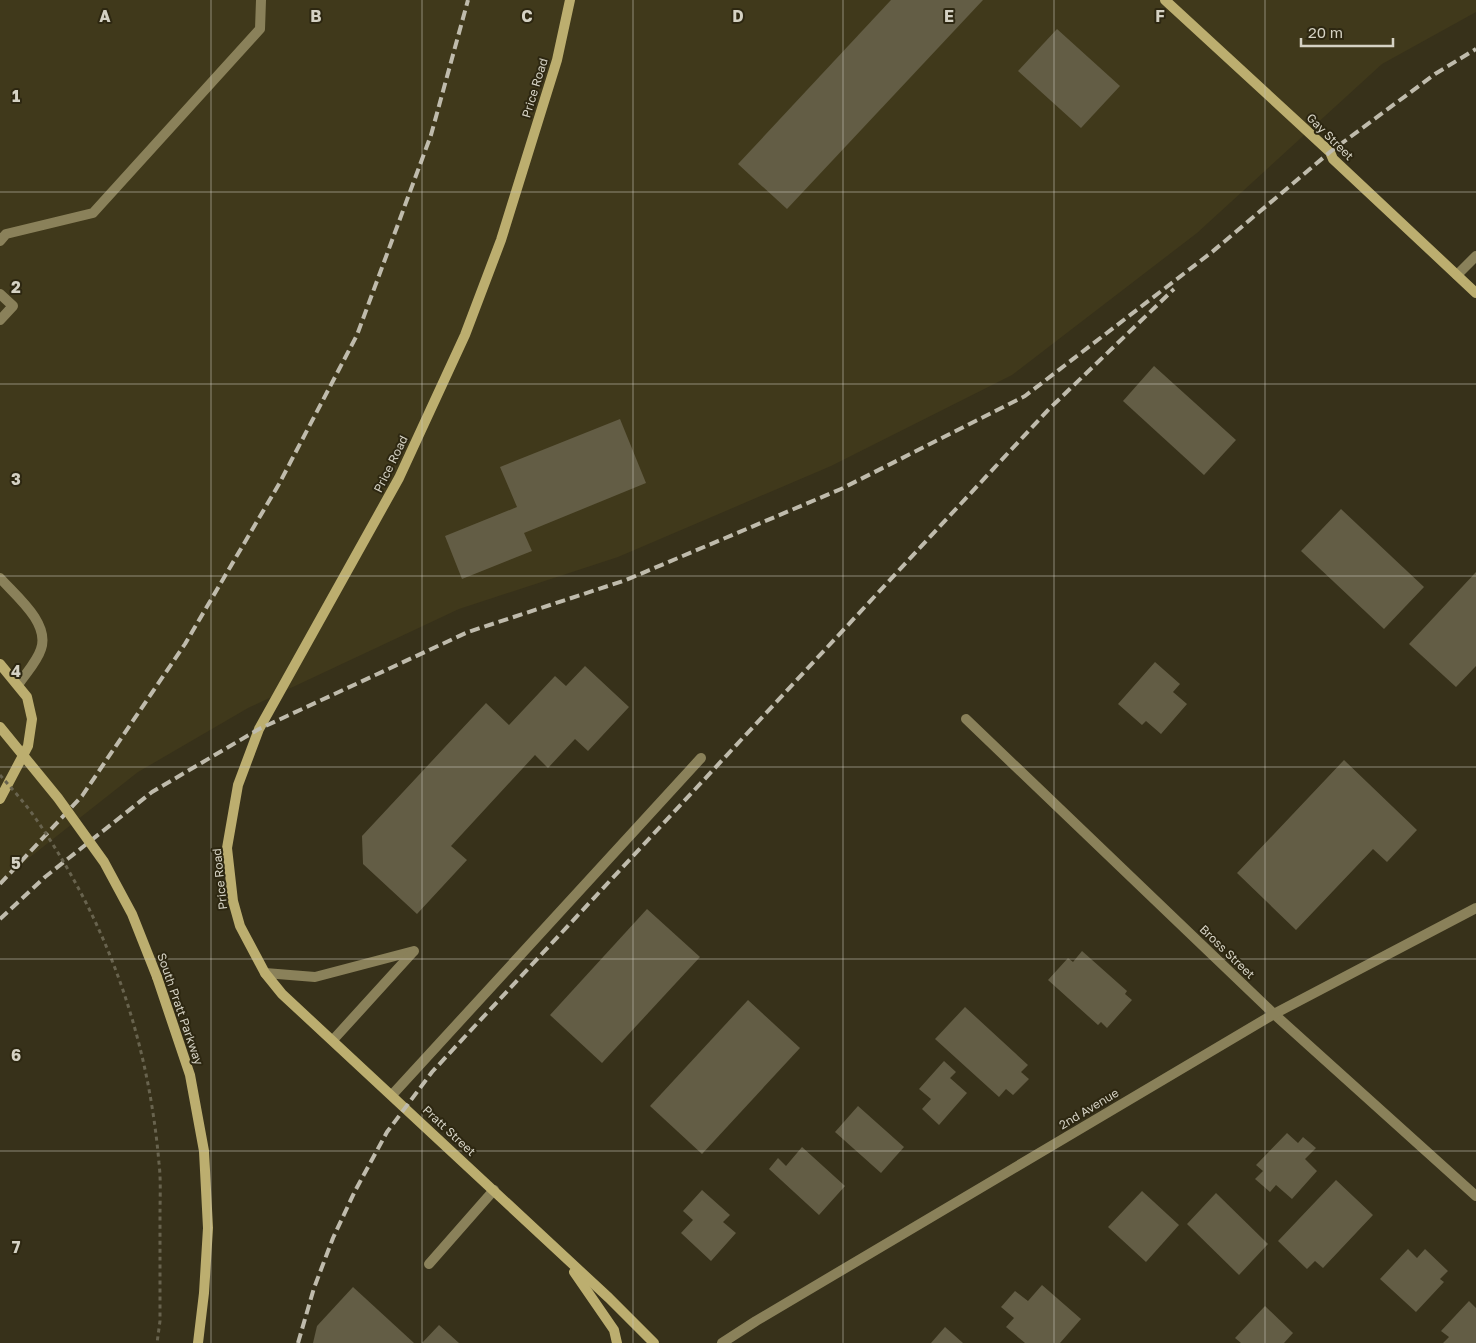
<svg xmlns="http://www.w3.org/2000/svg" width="1476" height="1343" viewBox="0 0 1476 1343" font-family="'Golos Text',sans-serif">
	<rect width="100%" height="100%" fill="#37311a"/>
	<polygon fill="#40391b" points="0,0 1476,0 1476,12 1382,64 1197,233 1012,375 831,466 618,557 459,609 248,708 138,772 29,858 0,885"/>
	<g fill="#635d45">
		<polygon points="891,0 983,0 787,209 738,164"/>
		<polygon points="1057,29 1120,86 1081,128 1018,71"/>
		<polygon points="1154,366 1236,440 1204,475 1123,401"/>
		<polygon points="620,419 646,483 524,533 532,551 462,579 445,536 517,507 500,467"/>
		<polygon points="1341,509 1424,587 1384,629 1301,551"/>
		<polygon points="1476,572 1476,666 1456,687 1409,644"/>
		<polygon points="1155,662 1180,684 1173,692 1187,704 1161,734 1146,721 1142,725 1118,704"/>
		<polygon points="585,666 629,707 588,751 575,739 548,768 535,755 451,846 467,860 417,914 363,864 362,836 486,703 509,725 555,676 566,686"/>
		<polygon points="1344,760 1417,830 1387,862 1373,849 1296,930 1237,873"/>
		<polygon points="647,909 700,957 602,1063 550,1015"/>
		<polygon points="1082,951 1127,991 1125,994 1132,1000 1107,1028 1101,1022 1098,1025 1048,980 1068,958 1073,962"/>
		<polygon points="748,1000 800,1048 702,1154 650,1106"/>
		<polygon points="965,1007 1028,1065 1021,1072 1029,1079 1013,1095 1006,1089 999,1097 935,1039"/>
		<polygon points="944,1061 956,1072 950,1078 967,1093 939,1125 922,1109 931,1099 919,1089"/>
		<polygon points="858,1106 904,1147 881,1173 835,1132"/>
		<polygon points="1287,1133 1298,1143 1303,1137 1316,1148 1305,1159 1317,1171 1292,1199 1276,1185 1270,1192 1255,1179 1263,1171 1256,1165"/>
		<polygon points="802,1147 845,1186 819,1215 769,1169 778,1158 786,1166"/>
		<polygon points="1336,1180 1373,1215 1323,1268 1315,1261 1307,1269 1278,1241"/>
		<polygon points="702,1190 730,1215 723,1222 736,1233 711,1261 681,1233 693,1220 683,1211"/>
		<polygon points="1142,1191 1179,1225 1146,1262 1108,1227"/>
		<polygon points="1216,1193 1268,1244 1239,1275 1187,1224"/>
		<polygon points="1408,1249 1417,1258 1425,1249 1448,1271 1440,1279 1444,1282 1416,1312 1380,1279"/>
		<polygon points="1042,1285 1081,1319 1060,1343 1025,1343 1006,1327 1014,1318 1001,1307 1015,1291 1028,1301"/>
		<polygon points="353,1287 414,1343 313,1343 317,1326"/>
		<polygon points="1469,1301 1476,1308 1476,1343 1443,1343 1449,1337 1441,1331"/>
		<polygon points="1265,1306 1293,1333 1284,1343 1241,1343 1235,1338"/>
		<polygon points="439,1325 459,1343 422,1343"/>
		<polygon points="945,1327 963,1343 931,1343"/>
	</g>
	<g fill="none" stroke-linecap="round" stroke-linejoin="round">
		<g stroke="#8a815a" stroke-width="10">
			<polyline points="0,241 6,234 93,213 260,29 261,0"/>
			<polyline points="1457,275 1476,256"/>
			<polyline points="0,294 13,306 0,320"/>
			<path d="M0,578c16,18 50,45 41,71 -4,13 -16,25 -23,36"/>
			<polyline points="265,973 315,977 414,951"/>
			<polyline points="333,1040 413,952"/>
			<polyline points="392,1095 701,758"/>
			<polyline points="429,1264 494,1190"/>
		</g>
		<g stroke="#8a815a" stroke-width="10">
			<polyline points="966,719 1274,1014 1476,1196"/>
			<polyline points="722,1343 756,1321 1274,1014 1476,908"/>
		</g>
		<g stroke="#bcae6f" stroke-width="10">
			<polyline points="570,0 557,60 501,240 465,335 399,478 259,729 238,785 227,848 233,901 240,926 265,973 282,994 609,1298 654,1343"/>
			<polyline points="1165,0 1330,152 1333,159 1476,293"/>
			<polyline points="0,664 27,697 32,719 28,746 0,799"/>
			<polyline points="157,977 190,1075 204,1151 208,1228 204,1293 198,1343"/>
			<polyline points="574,1272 614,1330 617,1343"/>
		</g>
		<g stroke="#bfbbac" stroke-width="4" stroke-dasharray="10 5" stroke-linecap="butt">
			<polyline points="0,884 82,796 185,644 279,484 357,335 431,135 468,0"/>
			<polyline points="0,919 45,877 152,792 259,729 468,632 626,580 841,489 1025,396 1212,252 1330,152 1435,74 1476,49"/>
			<polyline points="298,1343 314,1288 333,1238 355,1191 387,1132 432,1072 1049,409 1174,289"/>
		</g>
		<path stroke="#68634e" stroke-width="3" stroke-dasharray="4 4" stroke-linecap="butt" d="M0,775c12,14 25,28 36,44 72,104 112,218 123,344 2,17 1,35 1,52 0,36 0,71 0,106l-3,22"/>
		<polyline stroke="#bcae6f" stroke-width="10" points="0,727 58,798 104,862 132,914 157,977"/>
	</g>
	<path fill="none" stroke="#d5d2c4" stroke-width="1" stroke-opacity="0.55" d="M211,0v1343M422,0v1343M633,0v1343M843,0v1343M1054,0v1343M1265,0v1343M0,192h1476M0,384h1476M0,576h1476M0,767h1476M0,959h1476M0,1151h1476"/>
	<g text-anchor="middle" stroke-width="4" stroke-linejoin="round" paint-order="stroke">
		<g font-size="12" fill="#d5d2c4" stroke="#2d2711">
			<text transform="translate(535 88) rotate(-73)" y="4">Price Road</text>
			<text transform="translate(1330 137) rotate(45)" y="4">Gay Street</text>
			<text transform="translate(391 464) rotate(-64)" y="4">Price Road</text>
			<text transform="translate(220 879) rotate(-96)" y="4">Price Road</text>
			<text transform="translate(1227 952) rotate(44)" y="4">Bross Street</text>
			<text transform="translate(180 1009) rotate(71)" y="4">South Pratt Parkway</text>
			<text transform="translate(1089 1109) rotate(-31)" y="4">2nd Avenue</text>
			<text transform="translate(449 1131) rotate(43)" y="4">Pratt Street</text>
		</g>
	</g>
	<g font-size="16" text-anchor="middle" font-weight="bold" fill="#d5d2c4" stroke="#2d2711" stroke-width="4" stroke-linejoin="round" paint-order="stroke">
		<text x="105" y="22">A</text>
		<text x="316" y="22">B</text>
		<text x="527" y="22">C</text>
		<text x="738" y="22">D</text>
		<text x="949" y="22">E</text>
		<text x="1160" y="22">F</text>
		<text x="16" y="102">1</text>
		<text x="16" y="293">2</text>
		<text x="16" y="485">3</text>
		<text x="16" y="677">4</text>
		<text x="16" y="869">5</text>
		<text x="16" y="1061">6</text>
		<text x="16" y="1253">7</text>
	</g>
	<path d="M1301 38v8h92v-8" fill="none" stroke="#d5d2c4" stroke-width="2.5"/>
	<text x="1308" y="38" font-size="15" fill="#d5d2c4" stroke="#2d2711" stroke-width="4" paint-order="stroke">20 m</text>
</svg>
